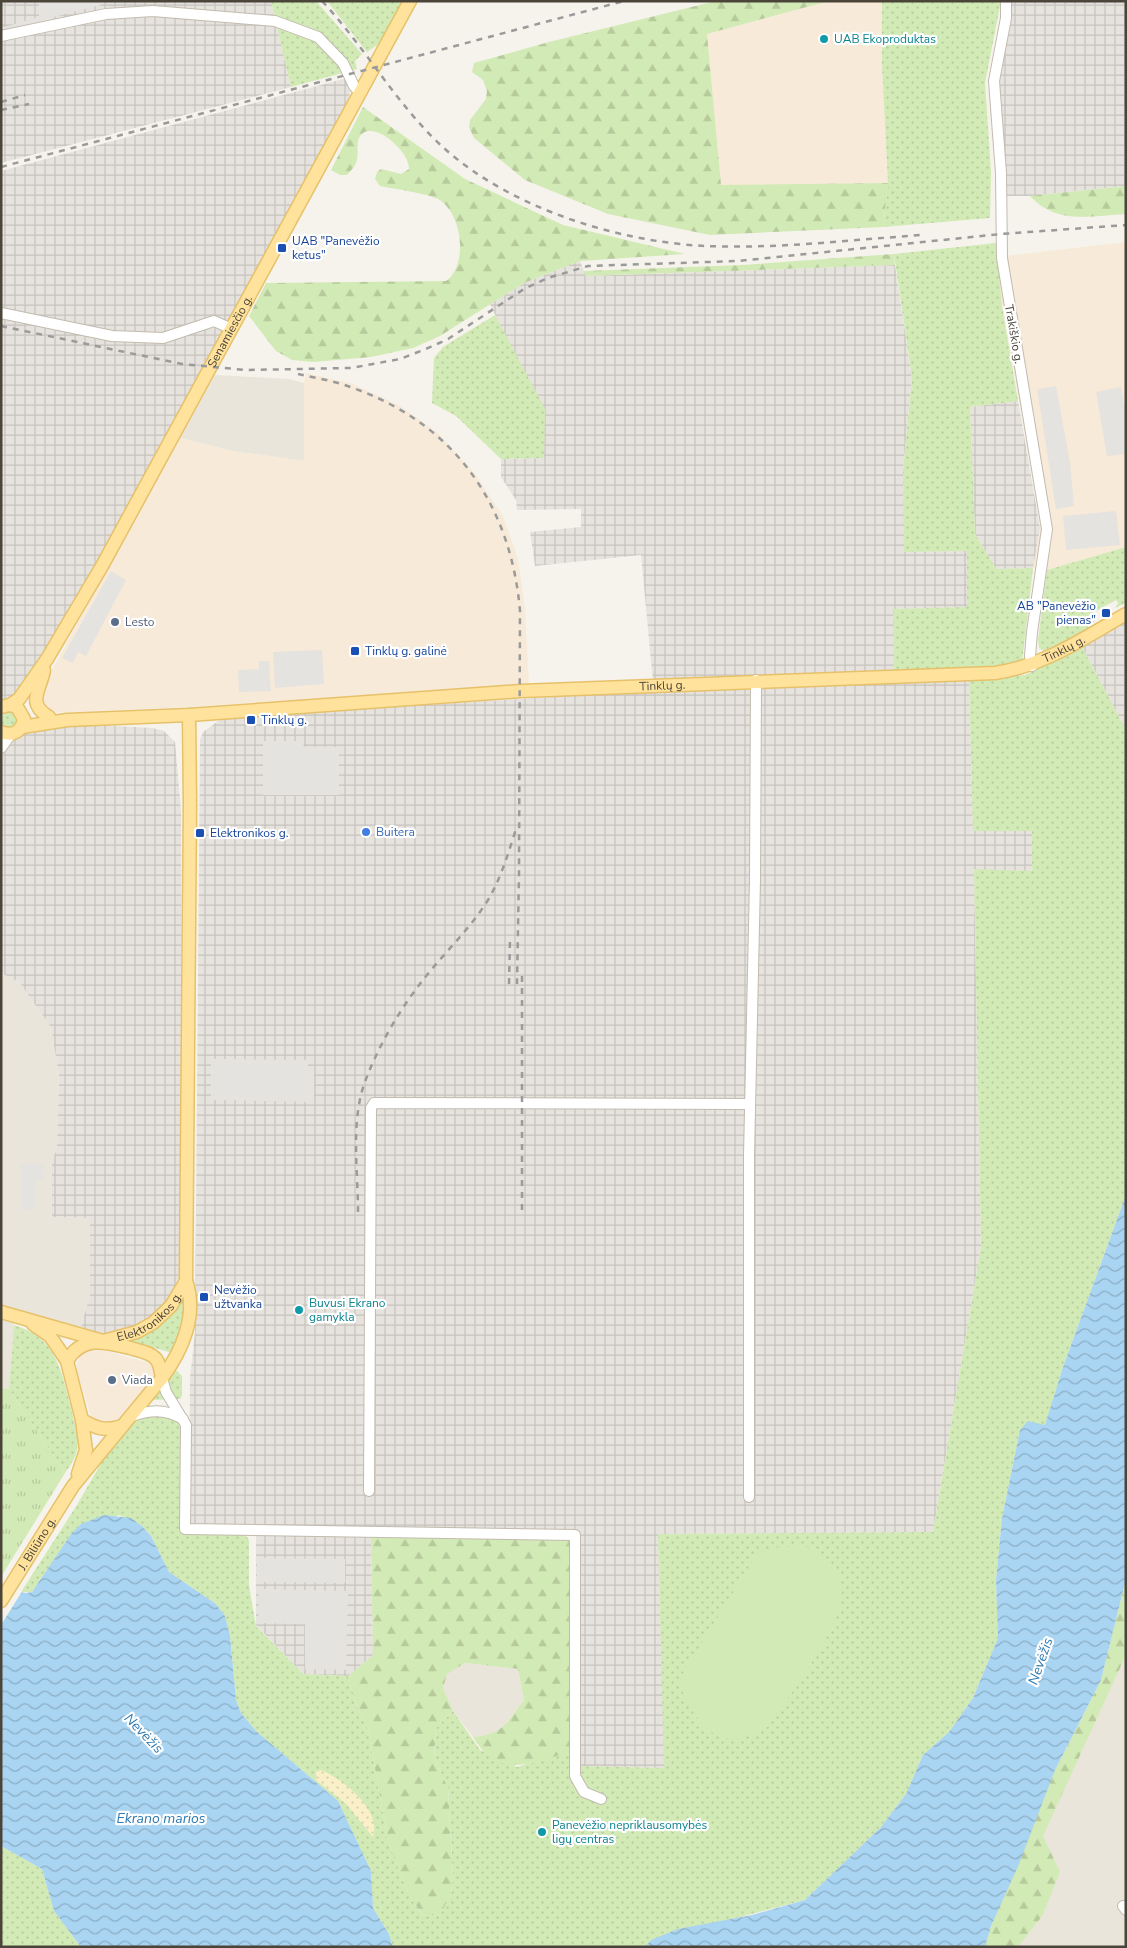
<svg xmlns="http://www.w3.org/2000/svg" width="1127" height="1948" viewBox="0 0 1127 1948" font-family="'Nunito Sans',sans-serif">
	<defs>
		<pattern id="industrial-grid" width="8" height="8" patternUnits="userSpaceOnUse" patternTransform="scale(1.25)"><rect width="8" height="8" fill="#e6e2dd"/><path d="M0 4h8M4 0v8" fill="none" stroke="#c7c3be"/></pattern>
		<pattern id="grass-dots" width="8" height="8" patternUnits="userSpaceOnUse" patternTransform="scale(1.25)"><rect width="8" height="8" fill="#d2eab5"/><path d="M2 2h.1M6 6h.1" fill="none" stroke="#b6ca9c" stroke-width="1.8" stroke-linecap="round"/></pattern>
		<pattern id="forest-firs" width="22" height="20" patternUnits="userSpaceOnUse" patternTransform="scale(1.25)"><rect width="22" height="20" fill="#d2eab5"/><path d="M5 1l3.5 6h-7zM16 11l3.5 6h-7z" fill="#b6ca9c"/></pattern>
		<pattern id="sand-dots" width="8" height="8" patternUnits="userSpaceOnUse" patternTransform="scale(1.25)"><rect width="8" height="8" fill="#f9efc9"/><path d="M2 2h.1M6 6h.1" fill="none" stroke="#d7cead" stroke-width="1.8" stroke-linecap="round"/></pattern>
		<pattern id="park-tufts" width="24" height="20" patternUnits="userSpaceOnUse" patternTransform="scale(1.25)"><rect width="24" height="20" fill="#d2eab5"/><path d="M3 7l-1-3M5 7V3M7 7l1-3M15 17l-1-3M17 17v-4M19 17l1-3" fill="none" stroke="#b6ca9c"/></pattern>
		<pattern id="water-waves" width="16" height="10" patternUnits="userSpaceOnUse" patternTransform="scale(1.25)"><rect width="16" height="10" fill="#a9d4f2"/><path d="M0 5q4-4 8 0t8 0" fill="none" stroke="#8caec5"/></pattern>
	</defs>
	<rect width="100%" height="100%" fill="#f6f3ec"/>
	<g fill="#eae5da">
		<polygon points="215,375 289,379 304,383 304,461 232,451 180,438"/>
		<polygon points="1,973 19,982 51,1027 59,1075 57,1148 52,1162 52,1217 90,1218 90,1295 81,1327 1,1306"/>
		<polygon points="1,1319 14,1323 9,1389 1,1388"/>
		<polygon points="1126,1655 1126,1947 1018,1947 1043,1915 1060,1872 1042,1837"/>
		<polygon points="465,1663 518,1669 524,1700 501,1730 492,1734 473,1737 453,1711 443,1688 447,1673"/>
	</g>
	<g fill="#f7ead8">
		<polygon points="829,1 882,1 882,65 888,183 721,186 707,34"/>
		<polygon points="1126,242 1126,547 1047,570 1033,568 1040,528 1040,516 1002,306 997,257"/>
		<polygon points="306,373 353,384 400,406 438,433 475,474 503,516 518,559 525,609 529,685 188,707 48,713 40,696 42,688 180,438 232,451 304,461 304,383"/>
		<polygon points="102,1350 150,1363 154,1365 156,1375 154,1380 118,1424 112,1426 92,1420 76,1368 81,1354 86,1351"/>
	</g>
	<g fill="url(#industrial-grid)">
		<polygon points="1,1 271,1 291,87 1,163"/>
		<polygon points="1006,1 1126,1 1126,186 1030,196 1001,196 994,81"/>
		<polygon points="347,78 350,89 349,102 98,565 31,677 13,700 1,702 1,171"/>
		<polygon points="580,261 586,276 895,265 912,378 903,470 905,552 967,551 967,607 894,609 894,671 653,682 641,555 535,566 530,532 581,527 581,509 517,510 516,500 501,477 501,459 544,458 511,348 490,304 524,283"/>
		<polygon points="1018,401 1040,528 1033,568 996,569 975,534 970,407"/>
		<polygon points="1126,620 1126,730 1082,647"/>
		<polygon points="969,680 973,830 1032,831 1032,871 974,870 981,1247 933,1532 658,1534 665,1768 578,1766 575,1535 371,1531 373,1655 348,1676 303,1674 256,1625 256,1526 189,1524 190,1379 195,1332 200,740 203,732 221,719 326,711 614,693"/>
		<polygon points="77,724 152,728 164,731 175,742 181,810 182,1264 178,1279 167,1303 150,1318 137,1325 102,1334 81,1327 90,1295 90,1218 52,1217 52,1162 57,1148 59,1075 51,1027 19,982 1,973 1,757 12,742 27,730"/>
	</g>
	<g fill="url(#grass-dots)">
		<polygon points="271,1 316,1 362,54 355,61 357,69 291,87"/>
		<polygon points="327,1 403,1 383,41 367,52"/>
		<polygon points="882,1 1001,1 985,83 991,172 990,218 883,227 888,183 882,65"/>
		<polygon points="996,243 1002,306 1018,401 970,407 975,534 996,569 1033,568 1022,663 1000,667 894,671 893,609 967,607 967,551 904,552 903,470 912,378 894,254"/>
		<polygon points="495,315 545,409 544,458 501,459 456,416 432,403 434,358 443,347"/>
		<polygon points="1126,547 1126,603 1115,608 1118,603 1116,600 1089,615 1091,619 1097,619 1078,636 1046,653 1039,648 1038,640 1047,570"/>
		<polygon points="1082,647 1126,730 1126,1195 1063,1367 1045,1426 1020,1430 1002,1518 996,1581 998,1638 973,1698 949,1732 923,1755 906,1794 881,1827 805,1900 651,1940 645,1947 393,1947 389,1934 373,1908 371,1871 338,1801 256,1731 241,1713 236,1700 230,1636 225,1616 216,1604 169,1572 151,1536 142,1526 119,1515 71,1534 32,1592 21,1592 77,1505 103,1460 134,1421 151,1415 175,1419 181,1426 182,1533 245,1534 249,1540 249,1586 256,1626 303,1674 348,1676 357,1707 368,1729 388,1841 409,1895 423,1916 440,1915 451,1894 453,1877 448,1788 434,1758 436,1728 453,1711 480,1750 517,1767 575,1750 578,1766 664,1768 658,1534 933,1532 981,1247 974,869 1032,871 1032,831 973,831 969,680 1025,675"/>
		<circle cx="9" cy="720" r="8"/>
		<path d="M185,1290c0,23 -3,42 -13,63l-44,-13z"/>
		<path d="M14,1325c43,13 47,46 57,83 3,14 8,28 6,42 -2,9 -7,16 -12,23l-56,-84z"/>
		<polygon points="177,1371 182,1376 182,1396 180,1399 151,1400 172,1372"/>
		<polygon points="1,1846 42,1869 54,1911 81,1947 1,1947"/>
	</g>
	<g fill="url(#forest-firs)">
		<polygon points="716,1 829,1 707,34 721,185 888,183 883,227 710,235 608,214 525,180 474,138 469,127 470,120 486,99 487,91 483,80 472,72 474,63 549,42"/>
		<path d="M363,107l102,72 98,46 122,29 -105,7 -56,22 -84,53 -27,12 -42,9 -58,5 -21,-2 -16,-9 -27,-35 17,-33 180,-2c23,-16 16,-69 -8,-82 -13,-6 -43,-10 -58,-13l-5,-7 2,-7 4,-3 20,5 8,-5c1,-16 -31,-46 -46,-36 -9,6 -3,21 -7,30 -1,4 -6,8 -9,12h-7l-9,-5z"/>
		<path d="M1126,186v28c-36,2 -69,11 -96,-18z"/>
		<polygon points="894,254 895,265 585,276 584,271 742,265"/>
		<path d="M371,1531l204,4v215c-40,12 -76,32 -102,-13 32,-4 32,-13 51,-37l-6,-31 -53,-6 -18,11 -4,14 10,23 -17,17 -2,30 14,30 5,89 -2,17 -11,21 -17,1 -14,-21 -21,-54 -20,-112 -11,-22 -9,-31 25,-21z"/>
		<polygon points="1126,1579 1126,1655 1043,1836 1060,1872 1043,1915 1018,1947 985,1947 991,1926 1055,1770 1101,1680"/>
	</g>
	<path fill="url(#sand-dots)" d="M321,1770c22,9 61,40 52,67l-27,-33 -30,-24v-8z"/>
	<polygon fill="url(#park-tufts)" points="1,1388 9,1389 65,1473 1,1577"/>
	<path fill="#d2eab5" d="M805,1546c17,8 34,22 37,42 4,34 -53,108 -73,138 -50,31 -73,0 -91,-45l79,-127 13,-6z"/>
	<g fill="#e5e3e0">
		<polygon points="39,1 101,1 101,5 50,18 51,25 1,36 1,28 39,17"/>
		<polygon points="1056,386 1070,462 1074,506 1056,509 1037,389"/>
		<polygon points="1121,387 1126,414 1126,454 1107,456 1096,392"/>
		<polygon points="1116,511 1120,545 1066,550 1063,516"/>
		<polygon points="111,571 126,580 86,656 78,652 73,663 62,658"/>
		<polygon points="322,650 324,684 275,688 273,652"/>
		<polygon points="259,661 269,661 271,691 239,692 238,670 259,669"/>
		<polygon points="263,741 301,741 305,747 339,747 339,795 263,795"/>
		<polygon points="211,1059 308,1060 308,1070 314,1070 314,1102 211,1100"/>
		<polygon points="21,1164 43,1164 43,1180 35,1180 35,1210 21,1210"/>
		<polygon points="257,1558 345,1559 345,1583 257,1582"/>
		<polygon points="259,1589 348,1591 346,1670 305,1669 305,1624 258,1623"/>
	</g>
	<g fill="url(#water-waves)">
		<polygon points="1126,1195 1126,1579 1101,1680 1055,1770 1019,1864 991,1926 985,1947 645,1947 651,1940 678,1929 752,1915 805,1900 881,1827 906,1794 923,1755 949,1732 973,1698 998,1638 996,1581 1002,1518 1020,1430 1028,1421 1045,1425 1063,1367"/>
		<polygon points="104,1515 131,1518 142,1526 151,1536 169,1572 216,1604 225,1616 230,1636 236,1700 241,1713 256,1731 338,1801 371,1871 373,1908 389,1934 393,1947 81,1947 54,1911 42,1869 1,1846 1,1589 26,1593 32,1592 71,1534 81,1524"/>
	</g>
	<polygon fill="#f6f3ec" points="1,1587 23,1590 1,1625"/>
	<g fill="none" stroke-linecap="round" stroke-linejoin="round">
		<defs>
			<g id="minor">
				<polyline points="1006,1 1006,18 994,81 1001,173 1002,258 1047,529 1032,632 1030,656 1032,666"/>
				<polyline points="1,36 106,14 153,11 275,21 318,37 343,63 354,86 360,93"/>
				<polyline points="1,313 112,336 163,338 214,321 232,329"/>
				<polyline points="1,748 11,734"/>
				<polyline points="162,1378 166,1392 186,1425 185,1529 575,1535 575,1776 584,1792 601,1799"/>
				<path d="M129,1417c20,-7 35,-9 54,2"/>
				<polyline points="369,1491 371,1108 374,1103 750,1104"/>
				<polyline points="749,1497 749,1156 755,880 756,680"/>
				<polyline points="1123,1906 1126,1910"/>
			</g>
			<g id="major">
				<path d="M44,670c-4,21 -18,33 5,47"/>
				<path id="s1" d="M10,705l9,-6 28,-40 55,-93 308,-565"/>
				<path d="M1,707l9,-2 7,2 7,12c-2,12 -11,18 -23,13"/>
				<path id="s2" d="M22,727l45,-7 122,-5 332,-24 474,-18c49,-7 89,-35 131,-59"/>
				<path id="s3" d="M1,1312l102,29 34,-9 16,-9 18,-17 15,-25"/>
				<polyline points="33,1324 50,1336 67,1361"/>
				<path d="M162,1378c20,-27 36,-63 24,-97l4,-479 -1,-87"/>
				<polyline points="78,1474 86,1450 82,1420"/>
				<path id="s4" d="M1,1601l72,-115 89,-108c-1,-6 -2,-14 -6,-19 -6,-7 -17,-8 -26,-11 -24,-6 -48,-13 -63,13l15,59c14,8 23,12 40,6"/>
			</g>
		</defs>
		<use href="#minor" stroke="#c2bbae" stroke-width="12"/>
		<use href="#major" stroke="#e6c16a" stroke-width="15"/>
		<use href="#minor" stroke="#fff" stroke-width="10"/>
		<use href="#major" stroke="#ffe39c" stroke-width="12"/>
		<g stroke="#9a9a9a" stroke-width="2.5" stroke-dasharray="6 6" stroke-linecap="butt">
			<path d="M322,1c44,47 75,105 123,148 66,59 173,93 261,97 71,3 144,-6 215,-11"/>
			<polyline points="1,102 25,95"/>
			<polyline points="1,110 29,104"/>
			<polyline points="1,167 624,1"/>
			<polyline points="1,326 182,364 246,370 351,368 400,359 426,349 448,339 524,289 548,278 588,266 738,261 1001,234 1126,225"/>
			<path d="M298,374c18,4 37,7 55,14 102,36 158,117 167,223l-1,262 -2,111"/>
			<polyline points="522,976 522,1211"/>
			<polyline points="509,984 510,939"/>
			<path d="M358,1212c0,-43 -8,-92 8,-133 13,-34 34,-70 57,-99 21,-27 47,-51 65,-80 13,-22 20,-46 28,-71"/>
		</g>
	</g>
	<g fill="#0f9aa8" stroke="#fff" stroke-width="2">
		<circle cx="824" cy="39" r="5"/>
		<circle cx="299" cy="1310" r="5"/>
		<circle cx="542" cy="1832" r="5"/>
	</g>
	<g fill="#1a4fb4" stroke="#fff" stroke-width="2">
		<rect x="277" y="243" width="10" height="10" rx="2.5"/>
		<rect x="1101" y="608" width="10" height="10" rx="2.5"/>
		<rect x="350" y="646" width="10" height="10" rx="2.5"/>
		<rect x="246" y="715" width="10" height="10" rx="2.5"/>
		<rect x="195" y="828" width="10" height="10" rx="2.5"/>
		<rect x="199" y="1292" width="10" height="10" rx="2.5"/>
	</g>
	<g fill="#5c6f8a" stroke="#fff" stroke-width="2">
		<circle cx="115" cy="622" r="5"/>
		<circle cx="112" cy="1380" r="5"/>
	</g>
	<circle fill="#3f7fe0" stroke="#fff" stroke-width="2" cx="366" cy="832" r="5"/>
	<g text-anchor="middle" stroke-width="4.5" stroke-linejoin="round" paint-order="stroke">
		<g font-size="12" fill="#0d838f" stroke="#fff" text-anchor="start">
			<text x="834" y="43">UAB Ekoproduktas</text>
			<text x="309" y="1307">Buvusi Ekrano<tspan x="309" dy="14">gamykla</tspan></text>
			<text x="552" y="1829">Panevėžio nepriklausomybės<tspan x="552" dy="14">ligų centras</tspan></text>
		</g>
		<g font-size="12" fill="#164399" stroke="#fff" text-anchor="start">
			<text x="292" y="245">UAB "Panevėžio<tspan x="292" dy="14">ketus"</tspan></text>
			<text x="1096" y="610" text-anchor="end">AB "Panevėžio<tspan x="1096" dy="14">pienas"</tspan></text>
			<text x="365" y="655">Tinklų g. galinė</text>
			<text x="261" y="724">Tinklų g.</text>
			<text x="210" y="837">Elektronikos g.</text>
			<text x="214" y="1294">Nevėžio<tspan x="214" dy="14">užtvanka</tspan></text>
		</g>
		<g font-size="12" fill="#4b4439" stroke="#fff">
			<text dy="4" stroke="none"><textPath href="#s1" startOffset="435">Senamiesčio g.</textPath></text>
			<text transform="translate(1014 334) rotate(80)" y="4">Trakiškio g.</text>
			<text dy="4" stroke="none"><textPath href="#s2" startOffset="1048">Tinklų g.</textPath></text>
			<text dy="4" stroke="none"><textPath href="#s2" startOffset="642">Tinklų g.</textPath></text>
			<text dy="4" stroke="none"><textPath href="#s3" startOffset="160">Elektronikos g.</textPath></text>
			<text dy="4" stroke="none"><textPath href="#s4" startOffset="68">J. Biliūno g.</textPath></text>
		</g>
		<g font-size="12" fill="#4e5e75" stroke="#fff" text-anchor="start">
			<text x="125" y="626">Lesto</text>
			<text x="122" y="1384">Viada</text>
		</g>
		<g font-size="12" fill="#366cbe" stroke="#fff" text-anchor="start">
			<text x="376" y="836">Buitera</text>
		</g>
		<g font-size="14" font-style="italic" fill="#2e7ab2" stroke="#fff">
			<text transform="translate(1040 1661) rotate(-71)" y="5">Nevėžis</text>
			<text transform="translate(144 1733) rotate(46)" y="5">Nevėžis</text>
			<text x="161" y="1823">Ekrano marios</text>
		</g>
	</g>
	<rect width="1127" height="1948" fill="none" stroke="#4b4439" stroke-width="5"/>
</svg>
